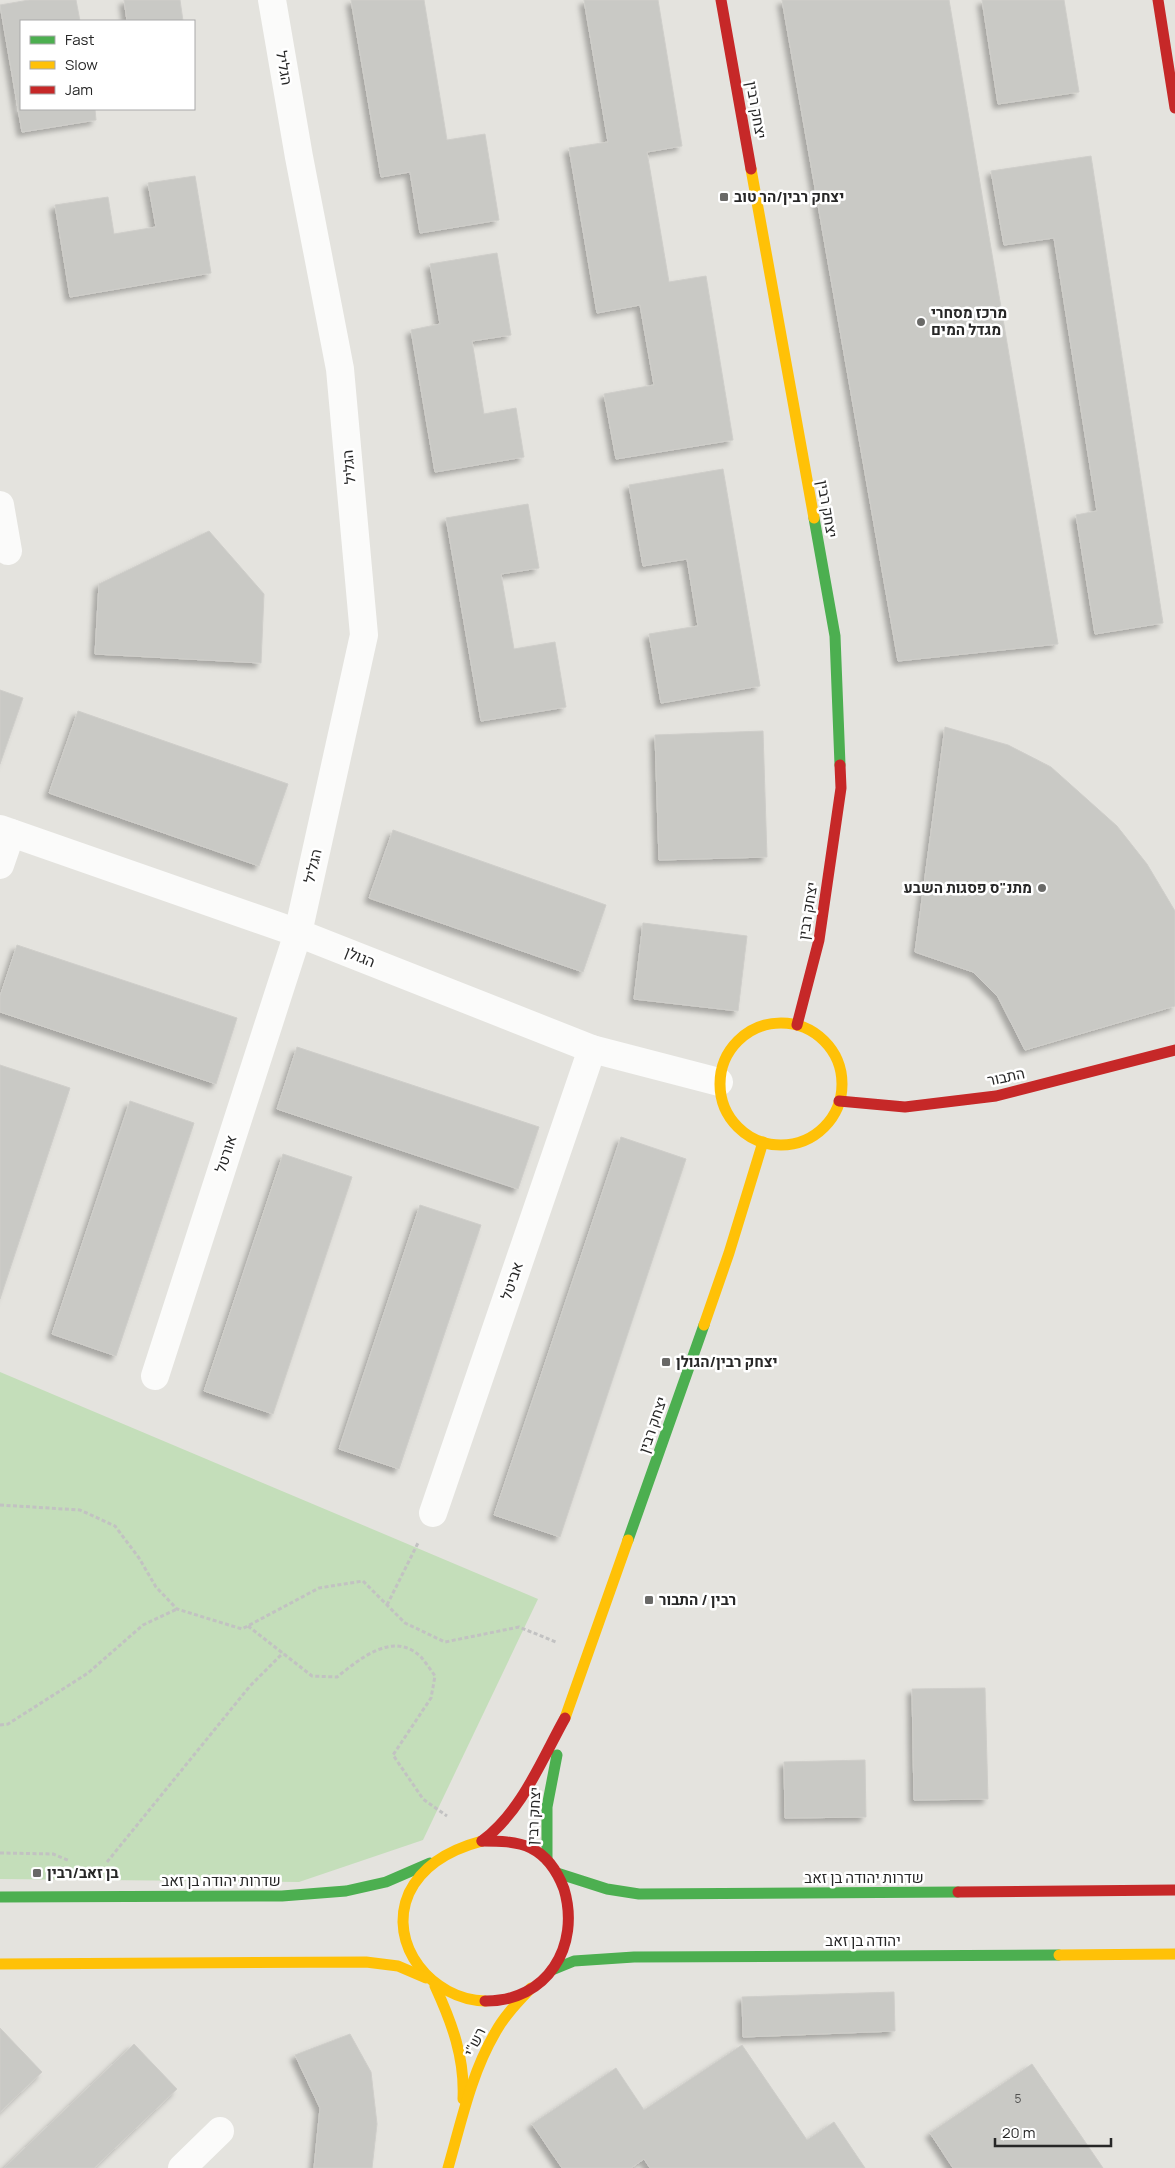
<svg xmlns="http://www.w3.org/2000/svg" width="1175" height="2168" viewBox="0 0 1175 2168" font-family="Manrope,Heebo,sans-serif">
	<defs>
		<filter id="shadow"><feDropShadow dx="-4.5" dy="4.5" stdDeviation="2.5" flood-color="#0004"/></filter>
	</defs>
	<rect width="100%" height="100%" fill="#e4e3de"/>
	<polygon fill="#c4deba" points="0,1372 538,1599 423,1840 299,1882 0,1879"/>
	<g fill="#c9c9c5" stroke="#cfceca" filter="url(#shadow)">
		<polygon points="29,0 76,0 80,21 21,21 21,109 95,109 96,120 22,132 0,5"/>
		<polygon points="124,0 180,0 183,21 127,21"/>
		<polygon points="351,0 424,0 447,140 485,134 499,220 420,233 410,172 381,177"/>
		<polygon points="584,0 658,0 682,146 647,152 669,282 706,276 733,440 616,459 604,394 654,385 640,305 597,313 569,148 608,142"/>
		<polygon points="782,0 949,0 1058,644 898,661"/>
		<polygon points="982,0 1064,0 1079,92 998,104"/>
		<polygon points="1091,156 1163,623 1095,634 1076,515 1097,511 1054,238 1004,245 991,171"/>
		<polygon points="195,176 211,273 70,297 55,205 108,197 114,234 156,227 148,183"/>
		<polygon points="497,253 511,335 472,341 484,414 516,408 524,457 435,472 411,330 440,324 430,264"/>
		<polygon points="723,469 760,686 661,703 649,634 698,626 687,559 643,566 629,485"/>
		<polygon points="528,504 539,568 501,574 514,649 555,642 566,707 481,721 446,518"/>
		<polygon points="209,531 264,594 261,663 95,654 99,584"/>
		<polygon points="0,690 23,698 0,764"/>
		<polygon points="78,711 288,784 259,866 49,793"/>
		<polygon points="945,727 1008,745 1051,767 1117,826 1147,864 1175,911 1175,1006 1025,1050 998,997 973,972 915,952"/>
		<polygon points="763,731 767,857 659,860 655,735"/>
		<polygon points="393,830 606,905 583,972 369,898"/>
		<polygon points="643,923 747,936 738,1011 634,999"/>
		<polygon points="17,945 237,1018 216,1084 0,1012 0,996"/>
		<polygon points="297,1047 539,1127 518,1189 277,1109"/>
		<polygon points="0,1065 70,1088 0,1299"/>
		<polygon points="130,1101 194,1123 116,1356 52,1334"/>
		<polygon points="621,1137 686,1159 560,1537 494,1515"/>
		<polygon points="283,1154 352,1177 273,1414 204,1391"/>
		<polygon points="420,1205 481,1225 399,1469 339,1449"/>
		<polygon points="985,1688 988,1799 914,1800 912,1689"/>
		<polygon points="865,1760 866,1817 785,1818 784,1762"/>
		<polygon points="894,1992 895,2031 743,2037 742,1997"/>
		<polygon points="0,2028 42,2072 0,2112"/>
		<polygon points="350,2034 371,2072 377,2124 372,2168 314,2168 320,2108 295,2055"/>
		<polygon points="134,2044 177,2089 94,2168 4,2168"/>
		<polygon points="742,2045 807,2140 834,2122 865,2168 650,2168 644,2159 631,2168 562,2168 532,2124 616,2068 644,2110"/>
		<polygon points="1032,2064 1103,2168 953,2168 930,2133"/>
	</g>
	<g fill="none" stroke-linecap="round" stroke-linejoin="round">
		<g stroke="#c2c2c2" stroke-width="3" stroke-dasharray="4 2.5" stroke-linecap="butt">
			<polyline points="0,1505 80,1510 115,1526 139,1558 156,1587 177,1609 242,1629 319,1588 363,1581 405,1623 445,1642 519,1627 556,1642"/>
			<polyline points="387,1605 418,1543"/>
			<path d="M248,1626l64,50 25,1c23,-18 56,-47 84,-20 5,6 10,13 14,19l-4,22 -38,57 30,44 24,17"/>
			<polyline points="0,1725 8,1724 88,1673 143,1625 177,1609"/>
			<polyline points="0,1853 53,1854 70,1861"/>
			<polyline points="107,1862 250,1686 283,1653"/>
		</g>
		<g stroke="#fbfbfa" stroke-width="28">
			<polyline points="0,505 8,551"/>
			<polyline points="0,829 298,933 592,1049 719,1082"/>
			<polyline points="0,865 11,833"/>
			<polyline points="155,1376 298,933 364,635 340,369 299,157 272,0"/>
			<polyline points="433,1513 592,1049"/>
			<polyline points="182,2168 220,2131"/>
		</g>
		<g stroke="#4caf50" stroke-width="11">
			<polyline points="814,518 835,636 840,765"/>
			<polyline points="628,1540 704,1325"/>
			<polyline points="547,1860 547,1807 557,1755"/>
			<polyline points="557,1873 607,1889 639,1894 958,1892"/>
			<polyline points="0,1897 282,1896 346,1891 386,1882 430,1863"/>
			<polyline points="552,1970 574,1961 634,1957 1059,1955"/>
		</g>
		<g stroke="#ffc107" stroke-width="11">
			<polyline points="751,169 814,518"/>
			<circle cx="781" cy="1084" r="61"/>
			<polyline points="704,1325 729,1253 763,1142"/>
			<polyline points="565,1718 628,1540"/>
			<path d="M482,1841c-30,8 -59,23 -73,52 -23,52 24,107 76,108"/>
			<polyline points="1059,1955 1175,1954"/>
			<polyline points="0,1964 366,1962 398,1966 426,1978"/>
			<path d="M435,1986c17,37 30,72 28,113"/>
			<path d="M448,2168c13,-45 23,-94 47,-135 9,-17 23,-31 36,-45"/>
		</g>
		<g stroke="#c62828" stroke-width="11">
			<polyline points="721,0 751,169"/>
			<polyline points="1158,0 1175,108"/>
			<polyline points="797,1025 819,940 841,788 840,765"/>
			<polyline points="839,1101 905,1107 996,1096 1175,1050"/>
			<path d="M482,1841c40,-30 59,-80 83,-123"/>
			<path d="M482,1841c16,0 34,0 49,7 16,8 27,25 33,41 17,57 -17,113 -79,112"/>
			<polyline points="958,1892 1175,1890"/>
		</g>
	</g>
	<g fill="#696967" stroke="#fff" stroke-width="2">
		<rect x="719" y="192" width="10" height="10" rx="2.5"/>
		<circle cx="921" cy="322" r="5"/>
		<circle cx="1042" cy="888" r="5"/>
		<rect x="661" y="1357" width="10" height="10" rx="2.5"/>
		<rect x="644" y="1595" width="10" height="10" rx="2.5"/>
		<rect x="32" y="1868" width="10" height="10" rx="2.5"/>
	</g>
	<g text-anchor="middle" stroke-width="5" stroke-linejoin="round" paint-order="stroke">
		<g font-size="12" fill="#515150">
			<text x="1018" y="2103">5</text>
		</g>
		<g font-size="15" fill="#272727" stroke="#fff">
			<text transform="translate(284 68) rotate(80)" y="5">הגליל</text>
			<text transform="translate(756 110) rotate(80)" y="5">יצחק רבין</text>
			<text transform="translate(349 467) rotate(-95)" y="5">הגליל</text>
			<text transform="translate(827 509) rotate(80)" y="5">יצחק רבין</text>
			<text transform="translate(313 866) rotate(-77)" y="5">הגליל</text>
			<text transform="translate(808 911) rotate(-81)" y="5">יצחק רבין</text>
			<text transform="translate(360 957) rotate(22)" y="5">הגולן</text>
			<text transform="translate(1006 1077) rotate(-12)" y="5">התבור</text>
			<text transform="translate(226 1154) rotate(-72)" y="5">אורטל</text>
			<text transform="translate(512 1281) rotate(-71)" y="5">אביטל</text>
			<text transform="translate(653 1425) rotate(-71)" y="5">יצחק רבין</text>
			<text transform="translate(534 1816) rotate(-87)" y="5">יצחק רבין</text>
			<text x="864" y="1883">שדרות יהודה בן זאב</text>
			<text x="221" y="1886">שדרות יהודה בן זאב</text>
			<text x="863" y="1946">יהודה בן זאב</text>
			<text transform="translate(475 2042) rotate(-64)" y="5">רש"י</text>
		</g>
		<g font-size="15" font-weight="bold" fill="#272727" stroke="#fff" text-anchor="start">
			<text x="734" y="202">יצחק רבין/הר טוב</text>
			<text x="931" y="318">מרכז מסחרי<tspan x="931" dy="17">מגדל המים</tspan></text>
			<text x="1032" y="893" text-anchor="end">מתנ"ס פסגות השבע</text>
			<text x="676" y="1367">יצחק רבין/הגולן</text>
			<text x="659" y="1605">רבין / התבור</text>
			<text x="47" y="1878">בן זאב/רבין</text>
		</g>
	</g>
	<rect x="20" y="20" width="175" height="90" fill="#ffffff" stroke="#a9a9a9"/>
	<rect x="30" y="36" width="25" height="8" fill="#4caf50" stroke="#a9a9a9"/>
	<text x="65" y="45" font-size="15" fill="#272727">Fast</text>
	<rect x="30" y="61" width="25" height="8" fill="#ffc107" stroke="#a9a9a9"/>
	<text x="65" y="70" font-size="15" fill="#272727">Slow</text>
	<rect x="30" y="86" width="25" height="8" fill="#c62828" stroke="#a9a9a9"/>
	<text x="65" y="95" font-size="15" fill="#272727">Jam</text>
	<path d="M995 2138v8h116v-8" fill="none" stroke="#272727" stroke-width="2.5"/>
	<text x="1002" y="2138" font-size="15" fill="#272727" stroke="#ffffff" stroke-width="4" paint-order="stroke">20 m</text>
</svg>
